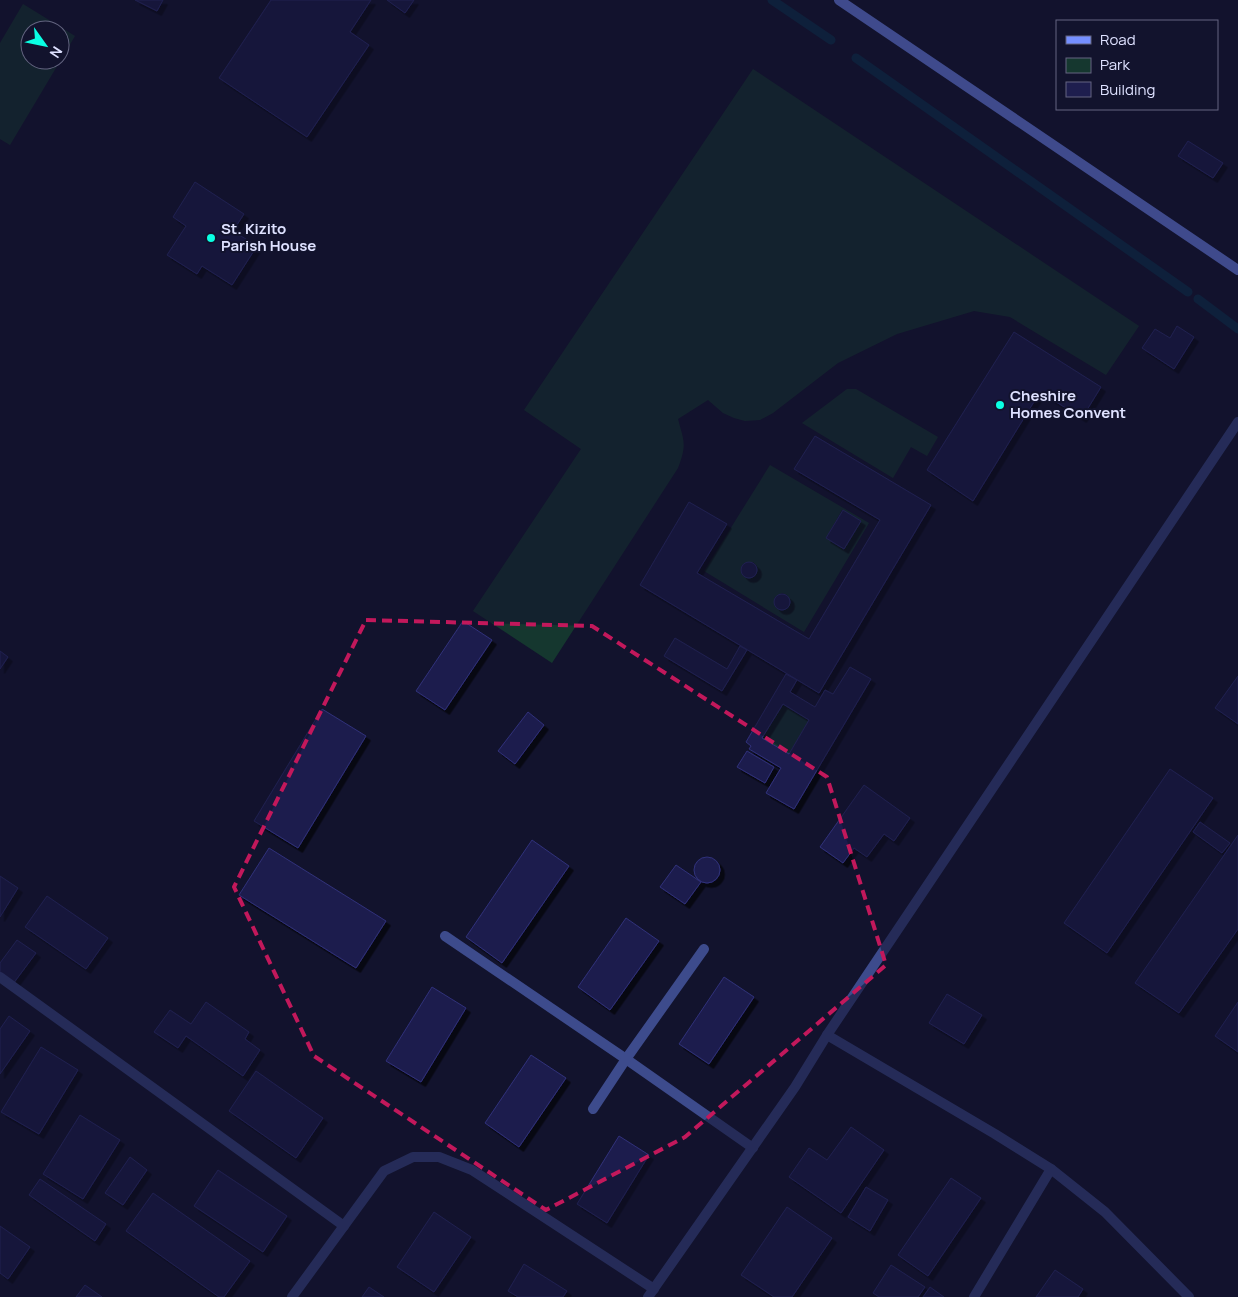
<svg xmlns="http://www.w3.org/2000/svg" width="1238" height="1297" viewBox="0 0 1238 1297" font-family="Manrope,sans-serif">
	<defs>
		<filter id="shadow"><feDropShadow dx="4.5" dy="4.5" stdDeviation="0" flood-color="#0009"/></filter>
	</defs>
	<rect width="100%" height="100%" fill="#12132d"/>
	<g fill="#15372f" fill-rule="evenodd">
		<path d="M23,4l52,32 -65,109 -10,-6v-96zM30,30h30v30h-30z"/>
		<path d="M753,69l386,257 -33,49 -96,-58 -36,-6 -77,23 -59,29 -65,50 -13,7 -15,1 -11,-3 -11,-5 -15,-13 -30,19c6,23 9,25 0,49l-126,195 -79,-52 108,-162 -57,-39z"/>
		<polygon points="847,389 856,389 938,437 927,456 911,447 893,478 802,423"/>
		<path d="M770,465l99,58 -65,109 -100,-61zM842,510l19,11 -17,28 -18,-11zM747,562h6l4,4 -1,9 -5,3h-4l-6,-6c-1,-5 1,-8 6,-10zM782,593l5,2 3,7c-4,14 -19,9 -15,-5z"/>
		<polygon points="783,704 809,720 789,754 762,738"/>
	</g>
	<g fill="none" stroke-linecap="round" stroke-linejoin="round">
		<g stroke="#0b314c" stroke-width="9">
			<polyline points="772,0 831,40"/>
			<polyline points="856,58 1188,292"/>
			<polyline points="1198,299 1238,329"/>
		</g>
	</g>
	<g fill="#1e1e4e" stroke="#30317a" fill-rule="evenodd" filter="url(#shadow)">
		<polygon points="135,0 163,0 157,11"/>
		<polygon points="271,0 371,0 350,32 369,45 307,137 219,78"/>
		<polygon points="387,0 414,0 405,13"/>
		<polygon points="1188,141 1223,163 1213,178 1178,156"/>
		<polygon points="195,182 244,214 233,231 257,246 232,285 202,266 197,274 167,255 186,226 173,217"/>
		<polygon points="1177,326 1194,337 1174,369 1142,348 1155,329 1170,338"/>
		<polygon points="1014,332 1101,387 1082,418 1040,392 973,501 927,470"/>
		<polygon points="815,436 931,505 819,693 640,585 689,502 727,524 697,573 809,639 880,520 794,469"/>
		<polygon points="843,510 861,521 844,549 826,538"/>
		<circle cx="749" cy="570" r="8"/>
		<circle cx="782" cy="602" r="8"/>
		<polygon points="463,621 492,640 445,710 416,691"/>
		<polygon points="675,638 727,669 740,646 747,650 722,691 664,656"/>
		<polygon points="0,651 8,657 0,669"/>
		<path d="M850,667l21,12 -77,130 -28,-16 15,-25 -32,-19 2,-3 -5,-4 40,-68 11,6 -7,12 25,15 10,-17 8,4zM783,704l26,16 -20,34 -27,-16z"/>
		<polygon points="1238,676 1238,724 1215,708"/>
		<polygon points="322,709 366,736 298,848 254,821"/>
		<polygon points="528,712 544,725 515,764 498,751"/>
		<polygon points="747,751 774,767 765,783 737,767"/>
		<polygon points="1170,769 1213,798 1107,953 1064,923"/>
		<polygon points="864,785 910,818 894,841 884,834 867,857 854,848 843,863 820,847"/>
		<polygon points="1200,822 1230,843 1222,853 1193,832"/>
		<polygon points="1238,835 1238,929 1179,1013 1135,983"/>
		<polygon points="532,840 569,866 502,963 466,937"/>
		<polygon points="269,848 386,921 356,968 239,895"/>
		<circle cx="707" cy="870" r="13"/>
		<polygon points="676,865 701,882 685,904 660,887"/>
		<polygon points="0,876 18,888 0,917"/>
		<polygon points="47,896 108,938 86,969 25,927"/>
		<polygon points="626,918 659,941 610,1010 578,987"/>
		<polygon points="17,940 36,953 13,984 0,974 0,963"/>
		<polygon points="724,977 754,997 709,1064 679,1044"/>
		<polygon points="432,987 466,1008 421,1082 386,1061"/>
		<polygon points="947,994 982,1015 964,1044 929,1023"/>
		<polygon points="206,1002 249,1032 245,1039 260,1050 243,1076 186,1036 178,1048 154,1032 170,1010 191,1024"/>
		<polygon points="1238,1002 1238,1052 1215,1036"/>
		<polygon points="9,1016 30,1031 0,1074 0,1029"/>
		<polygon points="41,1047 78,1070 39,1134 1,1112"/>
		<polygon points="531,1055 566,1078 519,1147 485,1123"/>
		<polygon points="256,1071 323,1118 296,1158 229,1111"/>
		<polygon points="80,1115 120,1140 83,1199 43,1174"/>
		<polygon points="851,1127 884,1150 841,1213 789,1177 809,1148 827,1160"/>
		<polygon points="619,1136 649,1155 607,1223 577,1204"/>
		<polygon points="130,1157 147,1170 123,1205 105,1193"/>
		<polygon points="218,1170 287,1216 263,1252 194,1206"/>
		<polygon points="951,1178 981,1198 928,1276 898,1255"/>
		<polygon points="40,1179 106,1224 95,1241 29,1195"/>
		<polygon points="866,1187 888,1200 870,1231 848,1217"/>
		<polygon points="153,1193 250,1261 224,1297 219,1297 126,1231"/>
		<polygon points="787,1207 832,1238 792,1297 774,1297 741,1275"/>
		<polygon points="434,1212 471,1237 434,1292 397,1267"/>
		<polygon points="0,1226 30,1247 8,1279 0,1273"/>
		<polygon points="524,1264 567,1291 563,1297 518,1297 508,1291"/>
		<polygon points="891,1265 925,1287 918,1297 879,1297 873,1293"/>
		<polygon points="1055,1270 1083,1289 1078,1297 1036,1297"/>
		<polygon points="85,1285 102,1297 76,1297"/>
		<polygon points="369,1287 384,1297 362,1297"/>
		<polygon points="930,1287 944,1297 923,1297"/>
	</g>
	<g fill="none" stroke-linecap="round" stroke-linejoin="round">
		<g stroke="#3d4b8c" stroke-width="10">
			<polyline points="445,936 626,1059 753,1148"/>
			<polyline points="0,977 344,1226"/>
			<polyline points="827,1035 995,1134 1051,1169 1105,1212 1189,1297"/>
			<polyline points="593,1109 626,1059 704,949"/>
			<polyline points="292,1297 384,1171 413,1157 439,1157 472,1170 654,1289"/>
			<polyline points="648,1297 795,1087 827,1035 1238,422"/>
			<polyline points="974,1297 1051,1169"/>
		</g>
		<polyline stroke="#758fff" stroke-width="10" points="839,0 1238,270"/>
	</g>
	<path d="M0 0H1238V1297H0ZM366,620l226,6 235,151 59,188 -201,172 -139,73 -232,-154 -80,-169z" fill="#12132d" fill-opacity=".55" fill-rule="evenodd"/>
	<path fill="none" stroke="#c2185b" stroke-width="4" stroke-dasharray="10 6" stroke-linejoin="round" d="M366,620l226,6 235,151 59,188 -201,172 -139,73 -232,-154 -80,-169z"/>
	<g fill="#0affe3" stroke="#12132d" stroke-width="2">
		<circle cx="211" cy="238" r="5"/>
		<circle cx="1000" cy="405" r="5"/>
	</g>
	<g text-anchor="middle" stroke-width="4" stroke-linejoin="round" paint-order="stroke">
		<g font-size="15" font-weight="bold" fill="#dee1ff" stroke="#12132d" text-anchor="start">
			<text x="221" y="234">St. Kizito<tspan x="221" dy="17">Parish House</tspan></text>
			<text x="1010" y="401">Cheshire<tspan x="1010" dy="17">Homes Convent</tspan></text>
		</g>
	</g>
	<rect x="1056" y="20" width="162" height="90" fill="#12132d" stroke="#646581"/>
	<rect x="1066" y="36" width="25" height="8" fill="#758fff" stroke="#646581"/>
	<text x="1100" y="45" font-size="15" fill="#dee1ff">Road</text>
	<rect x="1066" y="58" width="25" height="15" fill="#15372f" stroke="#646581"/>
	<text x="1100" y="70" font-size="15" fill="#dee1ff">Park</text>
	<rect x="1066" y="82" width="25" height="15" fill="#1e1e4e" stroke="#646581"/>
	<text x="1100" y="95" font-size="15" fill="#dee1ff">Building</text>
	<g transform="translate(45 45) rotate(123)"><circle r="24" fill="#12132d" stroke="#646581"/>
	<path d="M0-4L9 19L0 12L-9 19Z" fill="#0affe3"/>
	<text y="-8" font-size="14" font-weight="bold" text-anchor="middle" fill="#dee1ff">N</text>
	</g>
</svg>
